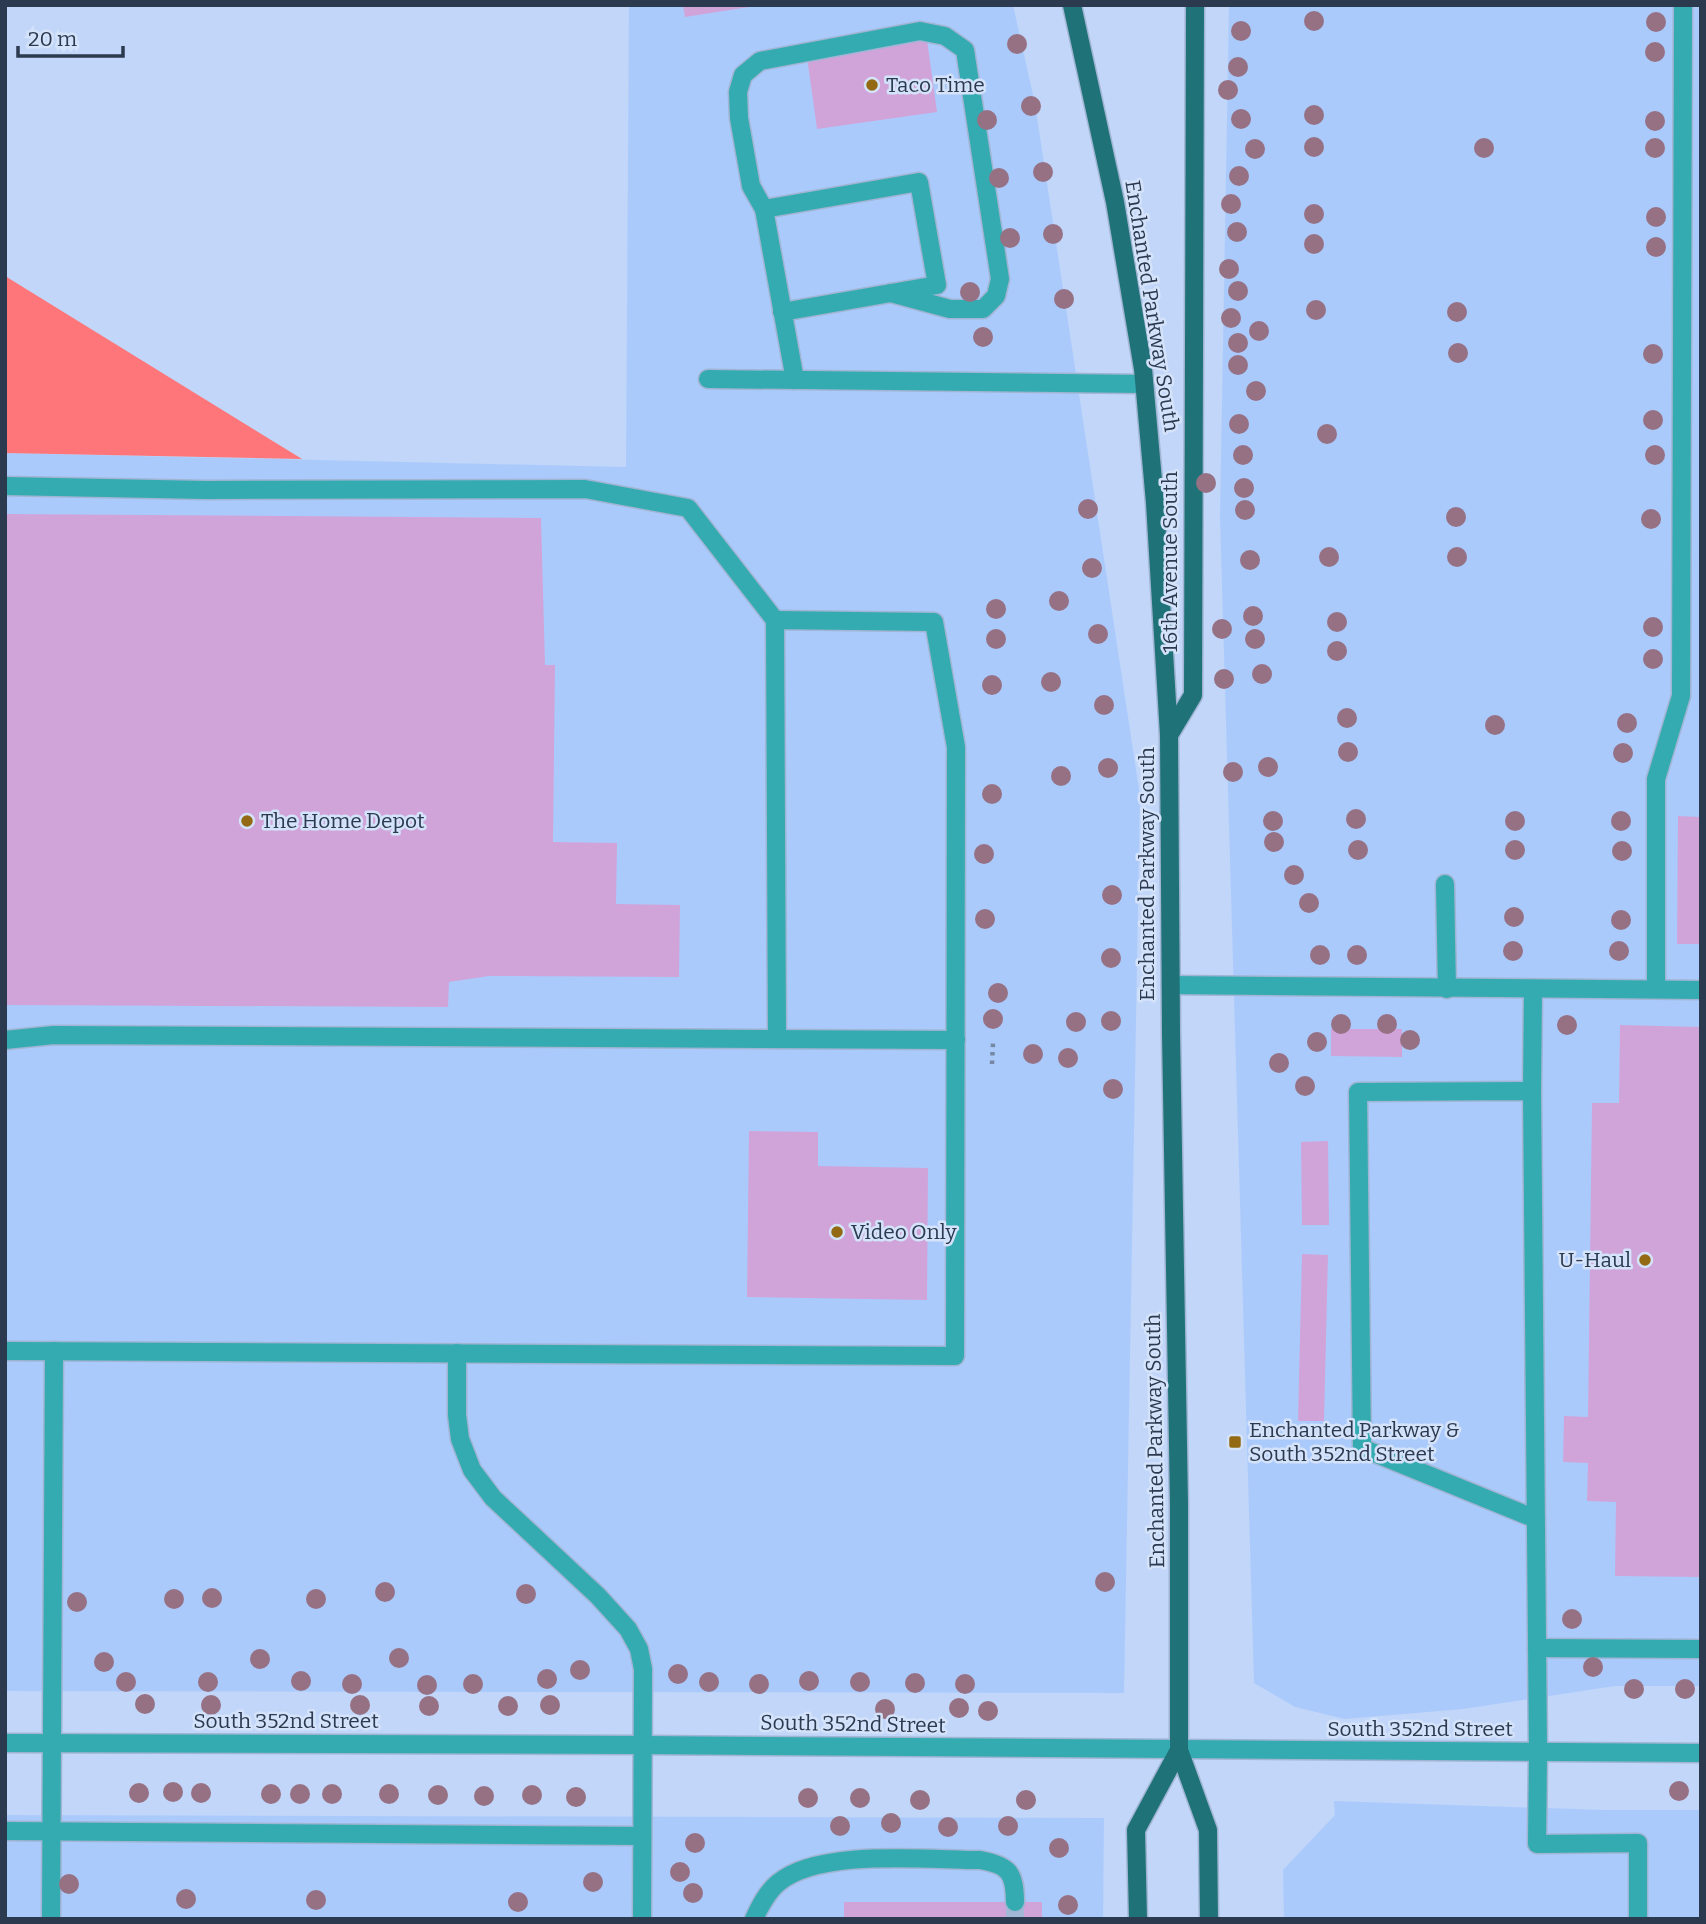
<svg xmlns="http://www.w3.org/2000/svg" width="1706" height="1924" viewBox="0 0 1706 1924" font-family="Bitter,serif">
	<rect width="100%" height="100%" fill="#c1d6f8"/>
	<g fill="#abcafc">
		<polygon points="629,5 1013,5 1035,104 1140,796 1124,1693 5,1691 5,453 626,467"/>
		<polygon points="1229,5 1701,5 1701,1686 1615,1686 1463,1709 1345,1719 1295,1707 1254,1683 1220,516"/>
		<polygon points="1334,1801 1604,1810 1701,1810 1701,1919 1284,1919 1283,1870 1335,1815"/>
		<polygon points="5,1815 1104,1818 1103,1919 5,1919"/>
	</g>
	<polygon fill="#fe7679" points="5,276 302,459 5,453"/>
	<g fill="#d0a4d9">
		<polygon points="683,5 749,5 749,7 685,17"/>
		<polygon points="927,40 937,112 817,129 807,57"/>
		<polygon points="5,514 541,518 545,665 555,665 553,842 617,843 616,904 680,905 679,977 489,976 449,982 448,1007 5,1005"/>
		<polygon points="1678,816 1701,817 1701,944 1677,944"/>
		<polygon points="1620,1025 1701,1027 1701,1577 1615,1576 1616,1502 1587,1501 1588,1463 1563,1462 1564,1416 1588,1417 1592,1103 1619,1103"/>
		<polygon points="1331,1029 1402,1029 1402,1057 1331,1056"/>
		<polygon points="749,1131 818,1132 818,1166 928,1168 927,1300 747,1297"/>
		<polygon points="1328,1141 1329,1225 1302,1225 1301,1142"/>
		<polygon points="1302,1254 1328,1255 1324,1421 1298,1421"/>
		<rect x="844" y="1902" width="198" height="17"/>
	</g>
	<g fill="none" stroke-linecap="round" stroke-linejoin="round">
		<polyline stroke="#a3b7d6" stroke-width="18" stroke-dasharray="18 9" stroke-linecap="butt" points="1015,1919 1015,1902"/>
		<defs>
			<g id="minor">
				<polyline points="764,209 751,186 739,118 738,92 743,75 760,61 920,31 945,36 965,50 1000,279 996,296 983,309 950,309 891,293"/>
				<polyline points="782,312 937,285 919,182 764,209 795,380"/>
				<polyline points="708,379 1144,384"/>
				<polyline points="5,486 206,490 585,489 688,508 775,620"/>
				<polyline points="1445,884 1447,989"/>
				<polyline points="1171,985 1701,990"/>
				<polyline points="1656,989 1656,779 1681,696 1683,5"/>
				<polyline points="5,1040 54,1035 956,1040"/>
				<polyline points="1532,1091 1533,989"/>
				<polyline points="5,1351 955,1356 956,747 934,622 775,620 777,1039"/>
				<polyline points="457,1353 457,1415 460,1439 472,1470 493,1498 598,1596 628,1629 639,1649 643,1669 642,1919"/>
				<polyline points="1536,1519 1362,1448 1358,1092 1532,1091 1538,1752 1537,1844 1638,1843 1638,1919"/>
				<polyline points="1537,1648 1701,1649"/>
				<polyline points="5,1743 643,1745 1701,1753"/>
				<polyline points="5,1831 642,1836"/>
				<polyline points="51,1919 54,1351"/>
				<path d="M754,1919c6,-13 13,-27 24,-36 41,-35 150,-23 202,-23 29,5 35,13 35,42"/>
			</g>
			<g id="major">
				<polyline points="1072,5 1115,202 1143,369 1155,503 1169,735 1171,1033 1179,1504 1179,1750 1208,1830 1209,1919"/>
				<polyline points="1169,735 1193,695 1195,5"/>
				<polyline points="1138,1919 1136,1830 1179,1750"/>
			</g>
		</defs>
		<use href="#minor" stroke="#a0b4d3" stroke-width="21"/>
		<use href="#major" stroke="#a0b4d3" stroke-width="21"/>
		<polyline stroke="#7688a4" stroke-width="4.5" stroke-dasharray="3.5 5" stroke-linecap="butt" points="992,1064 993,1043"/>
		<use href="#minor" stroke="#34abb1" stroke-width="18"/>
		<use href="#major" stroke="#1f7378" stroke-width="18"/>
	</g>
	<g fill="#967184">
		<circle cx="1314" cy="21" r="10"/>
		<circle cx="1656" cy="22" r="10"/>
		<circle cx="1241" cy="31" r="10"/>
		<circle cx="1017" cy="44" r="10"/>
		<circle cx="1655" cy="52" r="10"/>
		<circle cx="1238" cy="67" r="10"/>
		<circle cx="1228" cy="90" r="10"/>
		<circle cx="1031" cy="106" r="10"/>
		<circle cx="1314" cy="115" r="10"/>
		<circle cx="1241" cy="119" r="10"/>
		<circle cx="987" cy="120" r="10"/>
		<circle cx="1655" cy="121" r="10"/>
		<circle cx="1314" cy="147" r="10"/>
		<circle cx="1484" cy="148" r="10"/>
		<circle cx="1655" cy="148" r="10"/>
		<circle cx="1255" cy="149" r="10"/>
		<circle cx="1043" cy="172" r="10"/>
		<circle cx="1239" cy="176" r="10"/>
		<circle cx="999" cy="178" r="10"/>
		<circle cx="1231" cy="204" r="10"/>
		<circle cx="1314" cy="214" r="10"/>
		<circle cx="1656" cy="217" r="10"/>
		<circle cx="1237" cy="232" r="10"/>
		<circle cx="1053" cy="234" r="10"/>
		<circle cx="1010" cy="238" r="10"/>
		<circle cx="1314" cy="244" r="10"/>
		<circle cx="1656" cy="247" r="10"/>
		<circle cx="1229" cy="269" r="10"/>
		<circle cx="1238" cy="291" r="10"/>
		<circle cx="970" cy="292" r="10"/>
		<circle cx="1064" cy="299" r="10"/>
		<circle cx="1316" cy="310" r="10"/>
		<circle cx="1457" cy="312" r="10"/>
		<circle cx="1231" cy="318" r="10"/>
		<circle cx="1259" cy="331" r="10"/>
		<circle cx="983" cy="337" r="10"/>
		<circle cx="1238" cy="343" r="10"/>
		<circle cx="1458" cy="353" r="10"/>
		<circle cx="1653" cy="354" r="10"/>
		<circle cx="1238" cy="365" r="10"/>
		<circle cx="1256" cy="391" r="10"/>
		<circle cx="1653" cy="420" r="10"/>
		<circle cx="1239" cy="424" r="10"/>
		<circle cx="1327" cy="434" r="10"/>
		<circle cx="1243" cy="455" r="10"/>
		<circle cx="1655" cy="455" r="10"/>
		<circle cx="1206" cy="483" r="10"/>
		<circle cx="1244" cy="488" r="10"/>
		<circle cx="1088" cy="509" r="10"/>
		<circle cx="1245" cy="510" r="10"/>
		<circle cx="1456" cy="517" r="10"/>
		<circle cx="1651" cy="519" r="10"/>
		<circle cx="1329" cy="557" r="10"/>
		<circle cx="1457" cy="557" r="10"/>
		<circle cx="1250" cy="560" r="10"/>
		<circle cx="1092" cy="568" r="10"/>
		<circle cx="1059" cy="601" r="10"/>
		<circle cx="996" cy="609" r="10"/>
		<circle cx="1253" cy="616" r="10"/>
		<circle cx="1337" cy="622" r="10"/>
		<circle cx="1653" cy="627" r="10"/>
		<circle cx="1222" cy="629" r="10"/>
		<circle cx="1098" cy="634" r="10"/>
		<circle cx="996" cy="639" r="10"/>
		<circle cx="1255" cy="639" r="10"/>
		<circle cx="1337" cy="651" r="10"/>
		<circle cx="1653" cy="659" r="10"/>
		<circle cx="1262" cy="674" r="10"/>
		<circle cx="1224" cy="679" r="10"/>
		<circle cx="1051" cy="682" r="10"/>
		<circle cx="992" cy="685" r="10"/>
		<circle cx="1104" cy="705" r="10"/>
		<circle cx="1347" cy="718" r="10"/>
		<circle cx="1627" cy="723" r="10"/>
		<circle cx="1495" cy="725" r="10"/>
		<circle cx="1348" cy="752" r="10"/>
		<circle cx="1623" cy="753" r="10"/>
		<circle cx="1268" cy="767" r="10"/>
		<circle cx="1108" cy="768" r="10"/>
		<circle cx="1233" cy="772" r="10"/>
		<circle cx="1061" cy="776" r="10"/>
		<circle cx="992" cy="794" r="10"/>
		<circle cx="1356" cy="819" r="10"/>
		<circle cx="1273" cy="821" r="10"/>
		<circle cx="1515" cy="821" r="10"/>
		<circle cx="1621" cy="821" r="10"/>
		<circle cx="1274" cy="842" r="10"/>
		<circle cx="1358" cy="850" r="10"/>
		<circle cx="1515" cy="850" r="10"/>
		<circle cx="1622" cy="851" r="10"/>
		<circle cx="984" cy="854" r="10"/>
		<circle cx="1294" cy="875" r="10"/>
		<circle cx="1112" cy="895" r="10"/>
		<circle cx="1309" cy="903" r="10"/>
		<circle cx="1514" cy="917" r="10"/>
		<circle cx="985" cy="919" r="10"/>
		<circle cx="1621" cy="920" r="10"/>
		<circle cx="1513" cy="951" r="10"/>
		<circle cx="1619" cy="951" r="10"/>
		<circle cx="1320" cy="955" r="10"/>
		<circle cx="1357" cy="955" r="10"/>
		<circle cx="1111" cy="958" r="10"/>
		<circle cx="998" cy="993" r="10"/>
		<circle cx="993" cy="1019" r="10"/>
		<circle cx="1111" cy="1021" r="10"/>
		<circle cx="1076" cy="1022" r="10"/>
		<circle cx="1341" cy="1024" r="10"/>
		<circle cx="1387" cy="1024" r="10"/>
		<circle cx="1567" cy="1025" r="10"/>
		<circle cx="1410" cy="1040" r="10"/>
		<circle cx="1317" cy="1042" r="10"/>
		<circle cx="1033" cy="1054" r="10"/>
		<circle cx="1068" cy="1058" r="10"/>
		<circle cx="1279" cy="1063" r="10"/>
		<circle cx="1305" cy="1086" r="10"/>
		<circle cx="1113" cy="1089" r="10"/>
		<circle cx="1105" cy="1582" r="10"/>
		<circle cx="385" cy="1592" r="10"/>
		<circle cx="526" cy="1594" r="10"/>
		<circle cx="212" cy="1598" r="10"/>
		<circle cx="174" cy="1599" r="10"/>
		<circle cx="316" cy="1599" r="10"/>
		<circle cx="77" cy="1602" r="10"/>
		<circle cx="1572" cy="1619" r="10"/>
		<circle cx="399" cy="1658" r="10"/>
		<circle cx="260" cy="1659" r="10"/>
		<circle cx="104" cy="1662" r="10"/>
		<circle cx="1593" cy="1667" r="10"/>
		<circle cx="580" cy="1670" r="10"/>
		<circle cx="678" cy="1674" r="10"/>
		<circle cx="547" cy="1679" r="10"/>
		<circle cx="301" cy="1681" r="10"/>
		<circle cx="809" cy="1681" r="10"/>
		<circle cx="126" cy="1682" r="10"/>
		<circle cx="208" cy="1682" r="10"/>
		<circle cx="709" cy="1682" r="10"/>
		<circle cx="860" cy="1682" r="10"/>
		<circle cx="915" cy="1683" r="10"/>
		<circle cx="352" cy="1684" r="10"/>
		<circle cx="473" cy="1684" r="10"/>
		<circle cx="759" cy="1684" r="10"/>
		<circle cx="965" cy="1684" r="10"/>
		<circle cx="427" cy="1685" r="10"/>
		<circle cx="1634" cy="1689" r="10"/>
		<circle cx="1685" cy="1689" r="10"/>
		<circle cx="145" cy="1704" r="10"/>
		<circle cx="211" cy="1705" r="10"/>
		<circle cx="360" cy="1705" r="10"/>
		<circle cx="550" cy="1705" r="10"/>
		<circle cx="429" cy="1706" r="10"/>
		<circle cx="508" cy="1706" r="10"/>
		<circle cx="959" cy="1708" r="10"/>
		<circle cx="885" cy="1709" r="10"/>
		<circle cx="988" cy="1711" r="10"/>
		<circle cx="1679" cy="1791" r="10"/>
		<circle cx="173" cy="1792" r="10"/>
		<circle cx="139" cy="1793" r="10"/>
		<circle cx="201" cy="1793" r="10"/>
		<circle cx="271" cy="1794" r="10"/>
		<circle cx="300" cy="1794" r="10"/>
		<circle cx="332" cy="1794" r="10"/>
		<circle cx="389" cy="1794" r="10"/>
		<circle cx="438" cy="1795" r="10"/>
		<circle cx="532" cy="1795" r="10"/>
		<circle cx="484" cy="1796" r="10"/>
		<circle cx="576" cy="1797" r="10"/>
		<circle cx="808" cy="1798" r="10"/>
		<circle cx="860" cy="1798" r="10"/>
		<circle cx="920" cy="1800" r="10"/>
		<circle cx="1026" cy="1800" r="10"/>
		<circle cx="891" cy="1823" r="10"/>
		<circle cx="840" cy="1826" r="10"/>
		<circle cx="1008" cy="1826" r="10"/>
		<circle cx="948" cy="1827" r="10"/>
		<circle cx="695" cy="1843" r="10"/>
		<circle cx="1059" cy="1848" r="10"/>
		<circle cx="680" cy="1872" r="10"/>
		<circle cx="593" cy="1882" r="10"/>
		<circle cx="69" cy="1884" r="10"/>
		<circle cx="693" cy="1893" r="10"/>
		<circle cx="186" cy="1899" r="10"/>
		<circle cx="316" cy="1900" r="10"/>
		<circle cx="518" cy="1902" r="10"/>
		<circle cx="1068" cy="1905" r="10"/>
	</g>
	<g fill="#936a13" stroke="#d4e3fa" stroke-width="2.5">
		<circle cx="872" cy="85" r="7"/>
		<circle cx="247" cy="821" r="7"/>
		<circle cx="837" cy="1232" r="7"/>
		<circle cx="1645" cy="1260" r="7"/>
		<rect x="1228" y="1435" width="14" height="14" rx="3.5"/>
	</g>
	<g text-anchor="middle" stroke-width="5" stroke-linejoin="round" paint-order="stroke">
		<g font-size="21" fill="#2c3a50" stroke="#d4e3fa" text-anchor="start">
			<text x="886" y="92">Taco Time</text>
			<text x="261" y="828">The Home Depot</text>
			<text x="851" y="1239">Video Only</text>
			<text x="1631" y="1267" text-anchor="end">U-Haul</text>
			<text x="1249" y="1437">Enchanted Parkway &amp;<tspan x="1249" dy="24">South 352nd Street</tspan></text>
		</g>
		<g font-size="21" fill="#2c3a50" stroke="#d4e3fa">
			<text transform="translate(1152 306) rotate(81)" y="7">Enchanted Parkway South</text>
			<text transform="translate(1170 562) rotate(-90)" y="7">16th Avenue South</text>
			<text transform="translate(1147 874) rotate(-90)" y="7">Enchanted Parkway South</text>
			<text transform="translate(1155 1441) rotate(-91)" y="7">Enchanted Parkway South</text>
			<text x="286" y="1728">South 352nd Street</text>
			<text transform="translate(853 1724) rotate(1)" y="7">South 352nd Street</text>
			<text x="1420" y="1736">South 352nd Street</text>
		</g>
	</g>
	<rect width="1706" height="1924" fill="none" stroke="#2c3a50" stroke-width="14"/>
	<path d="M18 46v10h105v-10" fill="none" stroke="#2c3a50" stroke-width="3.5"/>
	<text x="28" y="46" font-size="21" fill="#2c3a50" stroke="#d4e3fa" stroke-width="5" paint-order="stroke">20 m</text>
</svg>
